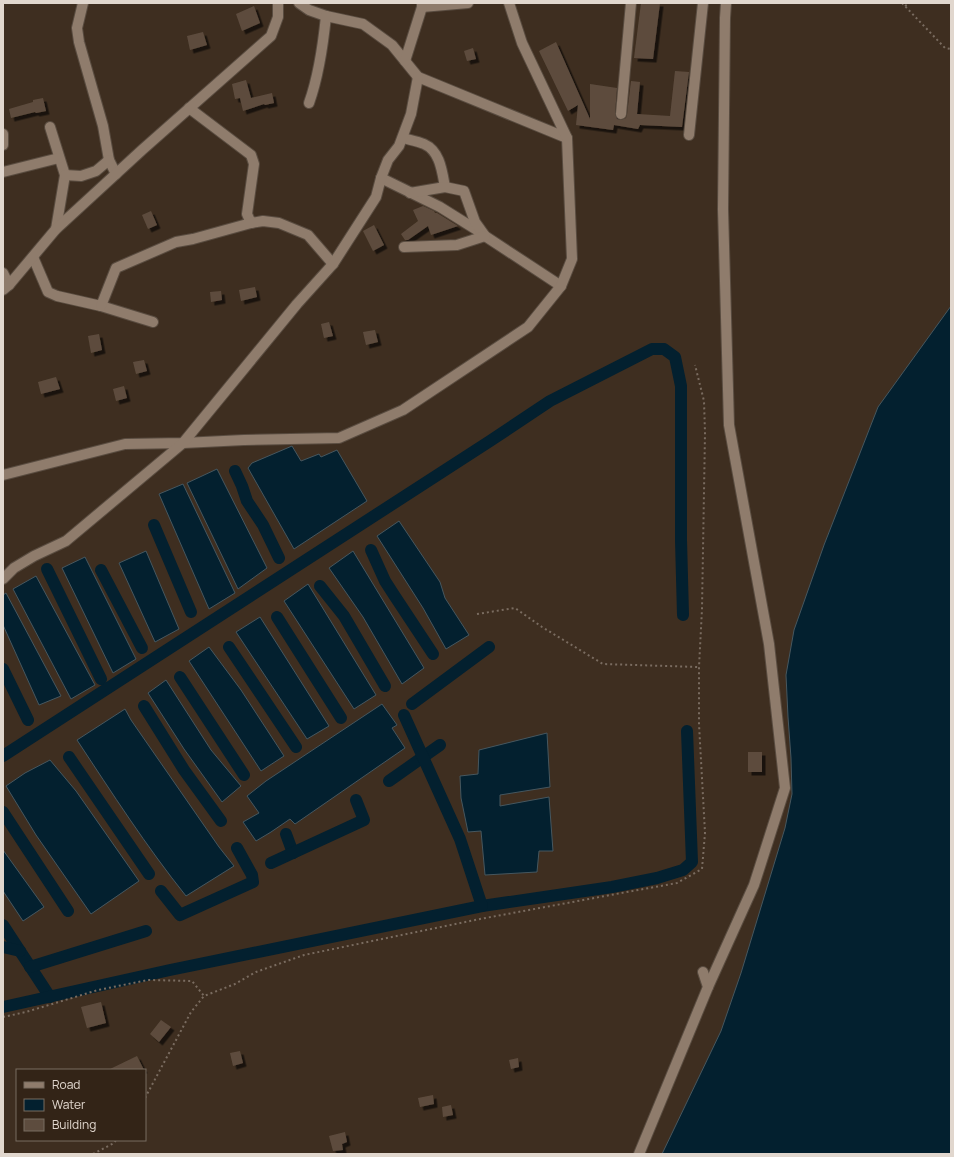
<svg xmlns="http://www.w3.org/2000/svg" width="954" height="1157" viewBox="0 0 954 1157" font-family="Manrope,sans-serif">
	<defs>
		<filter id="shadow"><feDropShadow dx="3.5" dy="3.5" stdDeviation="0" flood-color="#0009"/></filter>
	</defs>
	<rect width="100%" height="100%" fill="#3e2e20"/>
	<g fill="#03202f" stroke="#46575f">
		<polygon points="951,306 951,1154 662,1154 721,1031 741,973 785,828 792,794 791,758 788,717 786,675 794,630 824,545 878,407"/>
		<polygon points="292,446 301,461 319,454 321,457 337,450 367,501 294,549 248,468 252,463"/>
		<polygon points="217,469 267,568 238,589 187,483"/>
		<polygon points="183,484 235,593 209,609 159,494"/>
		<polygon points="399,521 440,582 445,598 469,635 446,649 423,608 377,536"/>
		<polygon points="146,551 179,629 155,642 119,563"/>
		<polygon points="353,551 424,668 402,684 363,617 329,568"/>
		<polygon points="85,557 136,659 113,673 62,568"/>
		<polygon points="36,576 95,685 71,699 13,589"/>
		<polygon points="308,584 376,695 354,709 284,601"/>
		<polygon points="6,593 61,696 39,705 3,625 3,595"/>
		<polygon points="260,617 329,726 307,739 236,632"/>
		<polygon points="209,647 241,690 284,756 261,771 189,661"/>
		<polygon points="166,680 211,750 241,786 222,802 184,749 148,693"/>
		<polygon points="382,704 397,725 392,728 405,748 295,824 290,819 271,832 256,841 243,822 259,813 247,796 266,781"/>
		<path d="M125,709l6,11 88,127 15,19 -48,30c-40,-50 -74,-103 -109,-156z"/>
		<polygon points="547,733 550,787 500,795 500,806 549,797 553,851 539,851 537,872 485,875 481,831 468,832 461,798 460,776 478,774 479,750"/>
		<polygon points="50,760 76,791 139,881 91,914 36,835 6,786 25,773"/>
		<polygon points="3,850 44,907 23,921 3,891"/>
	</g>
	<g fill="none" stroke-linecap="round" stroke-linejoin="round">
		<g stroke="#03202f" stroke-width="12">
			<polyline points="235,471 242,486 247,501 263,525 279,558"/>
			<polyline points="154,525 191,612"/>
			<polyline points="371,550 385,581 394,595 433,654"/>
			<polyline points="47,569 101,679"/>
			<polyline points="101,570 142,648"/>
			<polyline points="320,586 344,616 385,686"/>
			<polyline points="277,617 341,718"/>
			<polyline points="229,647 296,747"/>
			<polyline points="3,669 28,720"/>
			<polyline points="180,677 244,775"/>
			<polyline points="412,704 489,647"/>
			<polyline points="144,706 184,770 221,821"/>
			<polyline points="3,756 490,441 550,401 652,349 664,349 675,357 681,386 681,540 683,615"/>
			<polyline points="69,757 149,874"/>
			<polyline points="389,781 440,745"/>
			<polyline points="3,812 68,911"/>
			<polyline points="286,834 293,853"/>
			<polyline points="271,863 364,820 356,800"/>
			<polyline points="161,891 180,915 253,882 252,875 237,848"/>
			<polyline points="482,906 612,887 657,878 683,870 692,862 687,731"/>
			<polyline points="3,925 50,997"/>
			<polyline points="3,947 20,951"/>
			<polyline points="30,967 146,931"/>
			<polyline points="3,1007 170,970 482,906 460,839 404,715"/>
		</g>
	</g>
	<g fill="#5d4c3e" filter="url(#shadow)">
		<polygon points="641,3 660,3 653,59 634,58"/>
		<polygon points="254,6 260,23 242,31 236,14"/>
		<polygon points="203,32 207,45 190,50 187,36"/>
		<polygon points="556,42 590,119 590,84 617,88 615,114 617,119 621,120 626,118 627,115 631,81 640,82 637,114 670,116 675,71 689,72 682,127 640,125 638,129 614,125 613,130 576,125 578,105 568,111 539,51"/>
		<polygon points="473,48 476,59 467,61 464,51"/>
		<polygon points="246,80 251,98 272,93 274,103 265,105 264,104 243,111 240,98 235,99 232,84"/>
		<polygon points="43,98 46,111 36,113 35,112 11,118 9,109 33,102 33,100"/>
		<polygon points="423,206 434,211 435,213 437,213 458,226 431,235 428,226 408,240 405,240 401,234 418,221 413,210"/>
		<polygon points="151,211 157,225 148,229 142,215"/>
		<polygon points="374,225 384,245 373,251 363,231"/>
		<polygon points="255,287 257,297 241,301 239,290"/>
		<polygon points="221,291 222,300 211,302 210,292"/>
		<polygon points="329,322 333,336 324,338 321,324"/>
		<polygon points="375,330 378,342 366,345 363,332"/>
		<polygon points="99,334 102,350 91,353 88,336"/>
		<polygon points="144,360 147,371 136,374 133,362"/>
		<polygon points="56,377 60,389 41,394 38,382"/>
		<polygon points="124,386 127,398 116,401 113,389"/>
		<rect x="748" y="752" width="14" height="20"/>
		<polygon points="101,1002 106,1023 87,1028 81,1007"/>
		<polygon points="161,1020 171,1027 159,1042 150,1034"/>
		<polygon points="240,1051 243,1063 233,1066 230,1053"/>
		<polygon points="137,1056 144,1070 108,1070"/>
		<polygon points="518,1058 519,1067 511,1069 509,1060"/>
		<polygon points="433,1095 434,1104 420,1107 418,1098"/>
		<polygon points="451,1105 453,1115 443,1117 442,1107"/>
		<polygon points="345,1132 347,1142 342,1144 343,1150 333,1151 329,1136"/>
	</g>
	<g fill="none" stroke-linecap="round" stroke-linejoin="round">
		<defs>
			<g id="minor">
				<polyline points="83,3 77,28 79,42 103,126 109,160 116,174"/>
				<polyline points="299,3 309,10 326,16 363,24 392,45 418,77 567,138"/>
				<polyline points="422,7 468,3"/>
				<polyline points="405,61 422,7 422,3"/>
				<path d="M309,103c10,-28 14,-57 17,-87"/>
				<polyline points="189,108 251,155 254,164 247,214 251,223"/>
				<polyline points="621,114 631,3"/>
				<polyline points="50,127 65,175 56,229"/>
				<polyline points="3,134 3,145"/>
				<polyline points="689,135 703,3"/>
				<path d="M403,138c7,2 14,3 21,6 16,7 18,27 21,43"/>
				<polyline points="3,172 59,158"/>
				<polyline points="65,175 81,176 96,171 109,160"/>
				<polyline points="381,178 440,207 480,232"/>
				<polyline points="410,193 445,187 464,191 475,222 485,236 561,286"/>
				<polyline points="404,247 457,245 485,236"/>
				<polyline points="33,257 48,292 57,296 101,306 153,322"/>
				<polyline points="3,273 9,285"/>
				<polyline points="3,290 9,285 56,229 142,150 271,36 278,17 278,3"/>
				<polyline points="101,306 116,268 176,242 193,239 251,223 263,221 279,223 308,235 333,264"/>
				<polyline points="3,475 125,444 183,443 244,440 339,438 403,410 528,327 561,286 572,259 567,138 522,43 509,3"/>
				<polyline points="3,579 14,568 34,556 66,541 183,443 297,304 333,264 376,197 381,178 388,160 399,146 411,114 418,77"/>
				<polyline points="708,987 754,885 785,788 769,644 729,425 723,209 725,18 726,3"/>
				<polyline points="639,1154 708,987 703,972"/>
			</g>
		</defs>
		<use href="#minor" stroke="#594c40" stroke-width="12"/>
		<g stroke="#7a6c60" stroke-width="2" stroke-dasharray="2 3" stroke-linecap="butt">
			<polyline points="902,3 945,48 951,49"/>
			<polyline points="905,6 910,3"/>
			<polyline points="477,614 515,608 542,627 603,664 699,667"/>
			<polyline points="3,1017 26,1012 98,990 148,980 192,981 204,996 235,984 256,972 304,955 480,919 616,894 677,883 702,869 705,833 699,724 699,667 702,609 705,433 704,401 695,365"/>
			<polyline points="145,1098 191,1012 204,996"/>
			<polyline points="93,1154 114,1143 116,1140"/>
		</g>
		<use href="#minor" stroke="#8f7c6c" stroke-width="10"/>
	</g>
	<rect width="954" height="1157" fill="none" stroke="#e1d7ce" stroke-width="8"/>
	<rect x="16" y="1069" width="130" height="72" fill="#332417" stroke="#796c60"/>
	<rect x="24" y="1082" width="20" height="6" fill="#8f7c6c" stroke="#796c60"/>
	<text x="52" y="1089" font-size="12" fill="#e1d7ce">Road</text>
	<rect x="24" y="1099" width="20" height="12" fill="#03202f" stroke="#796c60"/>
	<text x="52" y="1109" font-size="12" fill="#e1d7ce">Water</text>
	<rect x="24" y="1119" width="20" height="12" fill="#5d4c3e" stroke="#796c60"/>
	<text x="52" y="1129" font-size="12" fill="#e1d7ce">Building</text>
</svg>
